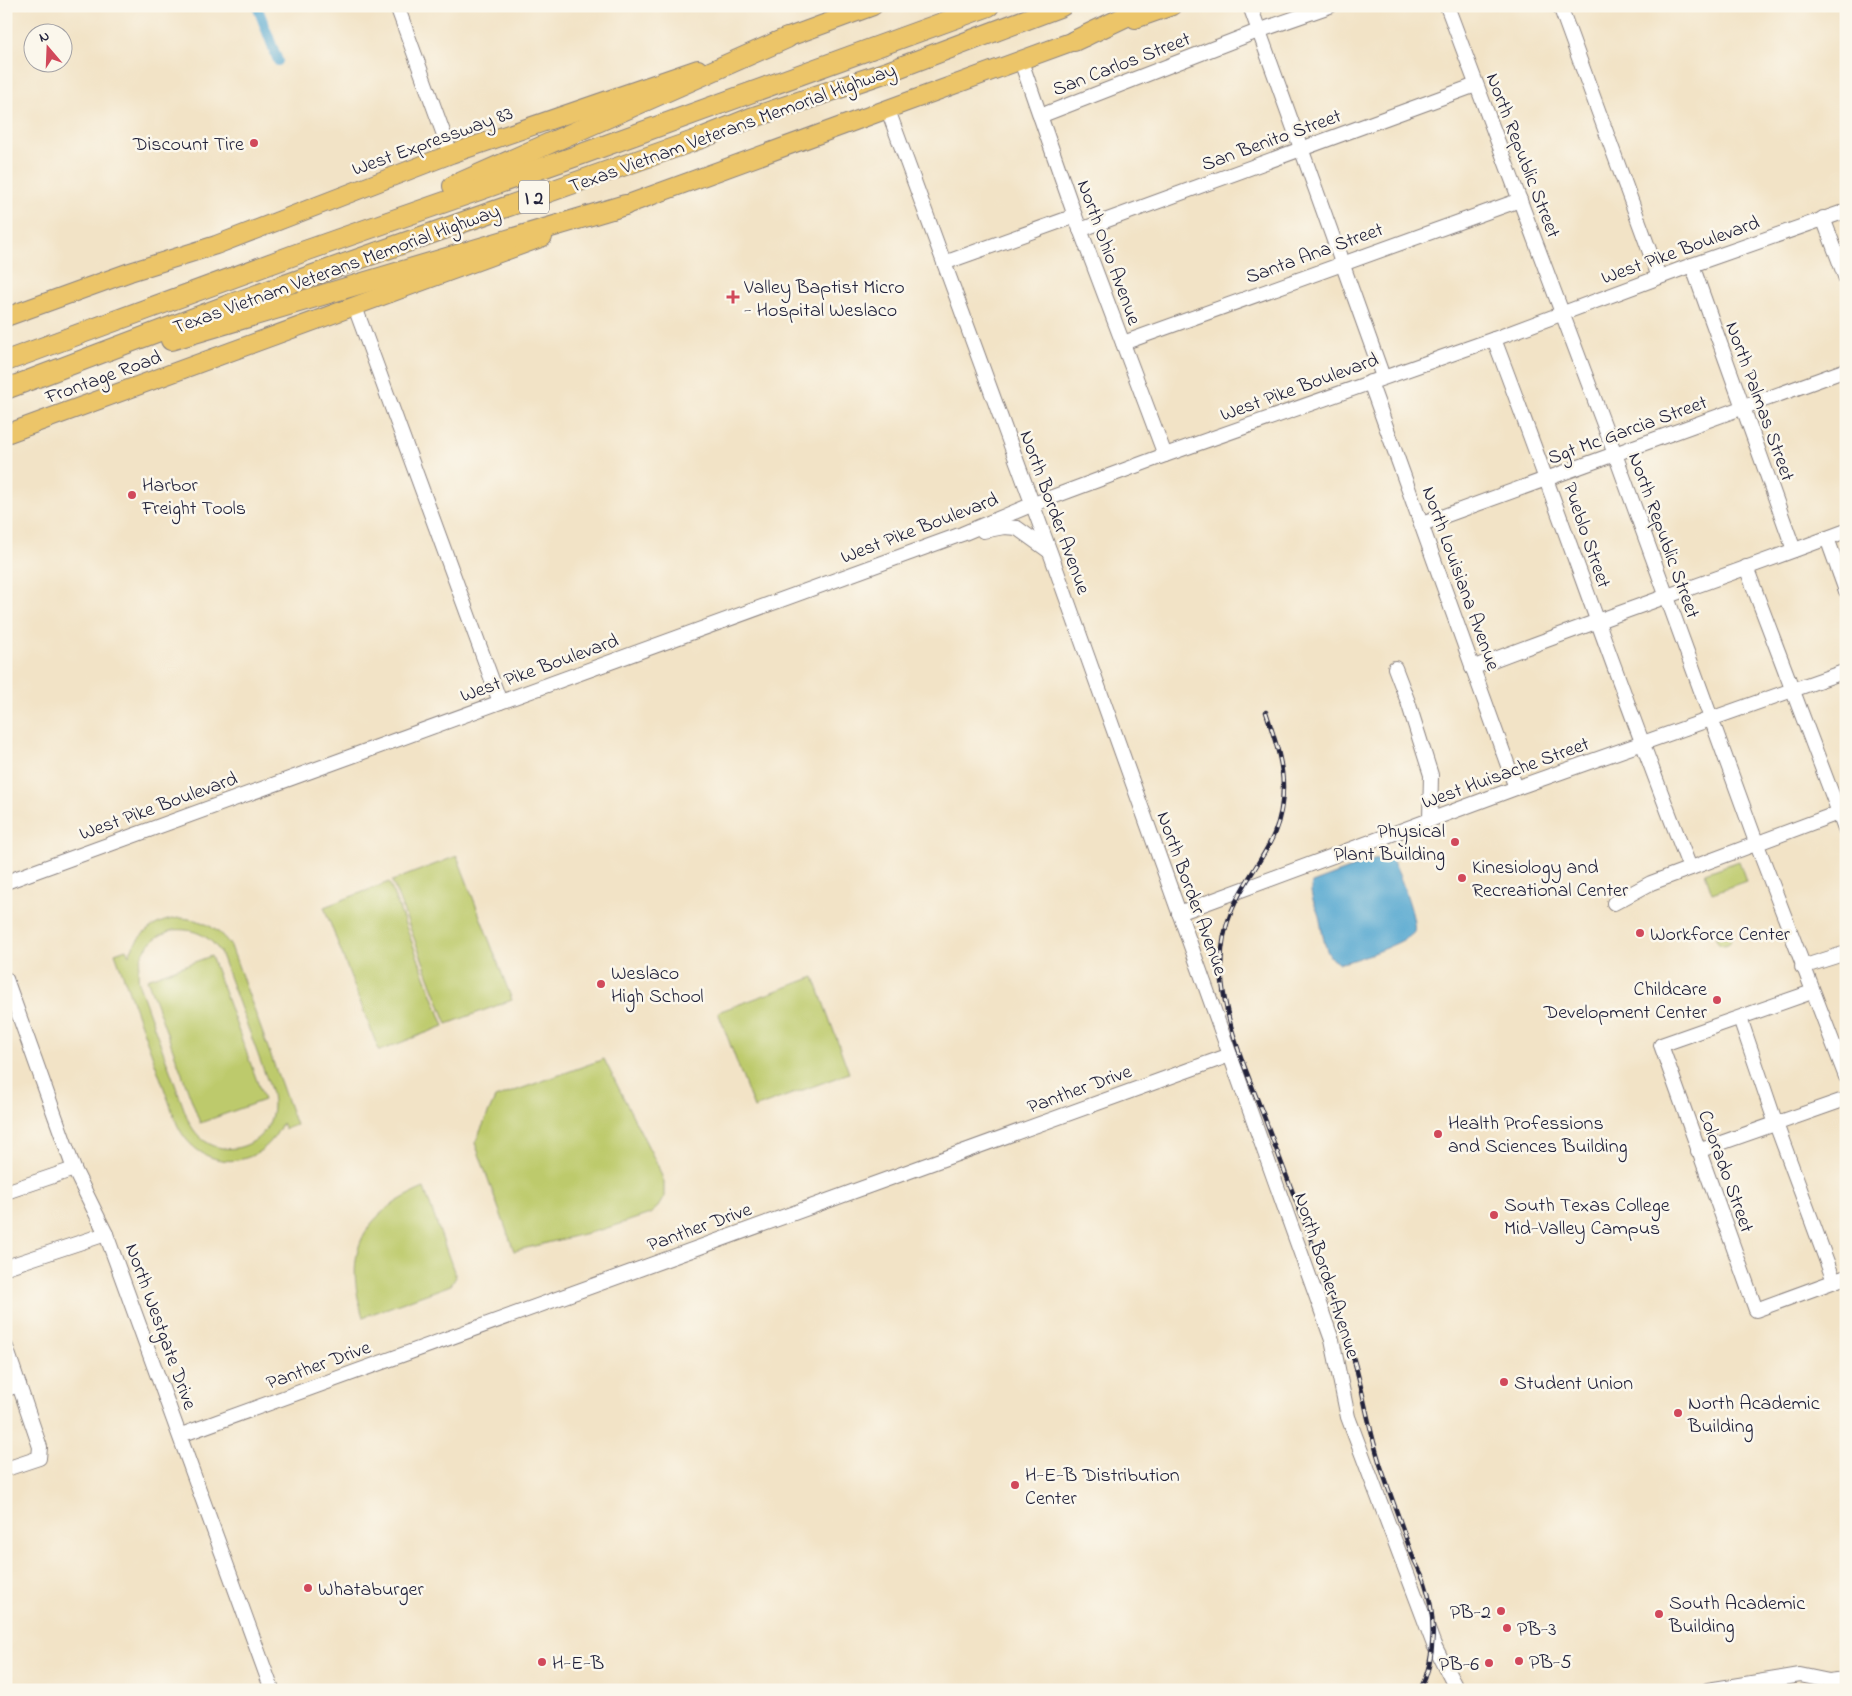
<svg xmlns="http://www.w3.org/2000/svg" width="1852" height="1696" viewBox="0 0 1852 1696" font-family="'Indie Flower',sans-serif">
	<rect width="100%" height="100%" fill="#fbf7ec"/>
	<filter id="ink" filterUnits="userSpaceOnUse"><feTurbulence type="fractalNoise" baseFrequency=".02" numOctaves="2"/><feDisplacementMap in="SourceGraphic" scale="10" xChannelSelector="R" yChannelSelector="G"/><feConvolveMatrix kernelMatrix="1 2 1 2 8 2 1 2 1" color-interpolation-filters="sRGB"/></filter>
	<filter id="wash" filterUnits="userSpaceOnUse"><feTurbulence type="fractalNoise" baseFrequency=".0096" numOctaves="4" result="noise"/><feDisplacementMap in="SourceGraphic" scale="20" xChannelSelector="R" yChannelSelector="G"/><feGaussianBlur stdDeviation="1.12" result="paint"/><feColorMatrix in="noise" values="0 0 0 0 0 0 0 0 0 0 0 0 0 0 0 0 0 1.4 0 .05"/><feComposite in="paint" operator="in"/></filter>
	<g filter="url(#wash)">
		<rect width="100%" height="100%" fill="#f2e3c6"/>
		<g fill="#bdca6c" stroke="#707654" fill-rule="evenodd">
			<polygon points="457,856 512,1000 447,1024 392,881"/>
			<polygon points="1739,861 1746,881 1712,893 1705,873"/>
			<polygon points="389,882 444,1026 379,1051 324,907"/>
			<path d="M180,918c22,1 38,10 51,28l65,179 -11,4 -3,-6c-21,50 -83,50 -105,1l-62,-171 11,-4 3,6c9,-22 27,-35 51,-37zM173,930c20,-2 36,5 47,22l51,138c15,56 -59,83 -83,30l-48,-132c-7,-27 6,-50 33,-58z"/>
			<circle cx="1724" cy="937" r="8"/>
			<polygon points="211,956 264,1100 200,1123 147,979"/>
			<polygon points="814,977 849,1073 754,1108 718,1012"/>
			<polygon points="604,1059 658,1166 664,1182 664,1197 658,1207 650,1214 604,1229 514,1251 475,1143 495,1098"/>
			<path d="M424,1188l32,89 -5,8 -88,32c-20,-65 -2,-103 61,-129z"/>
		</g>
		<path fill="#54a7d0" stroke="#3b6486" d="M1390,856c7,11 28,64 24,76 -3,8 -64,31 -74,31 -2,0 -4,-2 -7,-3 -9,-8 -11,-32 -14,-44 -3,-10 -11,-22 -7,-33l70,-26z"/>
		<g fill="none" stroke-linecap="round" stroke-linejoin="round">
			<polyline stroke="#54a7d0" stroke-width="10" points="257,6 278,61"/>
		</g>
	</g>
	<g filter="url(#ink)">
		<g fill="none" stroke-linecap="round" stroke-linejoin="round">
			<defs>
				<g id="minor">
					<polyline points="397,6 451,154"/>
					<polyline points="1250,6 1383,377"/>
					<polyline points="1447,6 1615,454 1756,842 1846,1077"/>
					<polyline points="1560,6 1659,277"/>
					<polyline points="1021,61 1075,216 1165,455"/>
					<polyline points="888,110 1050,552 1332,1340 1348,1417 1434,1645 1457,1690"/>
					<polyline points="1040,116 1258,31 1330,6"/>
					<polyline points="1823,218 1846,279"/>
					<polyline points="1080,230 1476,85"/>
					<polyline points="944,263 1075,216"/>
					<polyline points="1692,265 1794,550"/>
					<polyline points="355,307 500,702"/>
					<path d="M1494,339c67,176 127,354 196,529"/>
					<polyline points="1123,343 1520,200"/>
					<polyline points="1370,382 1516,788"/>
					<polyline points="1422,524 1846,370"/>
					<polyline points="983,531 1004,527 1017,528 1049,551"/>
					<polyline points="1827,538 1846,591"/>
					<polyline points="1746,567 1846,831"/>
					<polyline points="1395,668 1408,702 1431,775 1430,820"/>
					<path d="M1472,668c124,-48 249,-90 374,-137"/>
					<polyline points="6,882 962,534 1031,505 1165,455 1494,339 1692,265 1846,211"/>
					<polyline points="1614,903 1651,883 1846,810"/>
					<polyline points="1179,913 1516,788 1846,671"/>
					<polyline points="1802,967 1846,953"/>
					<polyline points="6,979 74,1169 106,1234 272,1690"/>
					<polyline points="1812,992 1661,1045 1756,1310 1846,1277"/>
					<polyline points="1740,1018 1776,1124 1834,1281"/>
					<polyline points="1698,1151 1846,1099"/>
					<polyline points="6,1192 74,1169"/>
					<polyline points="6,1267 106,1234"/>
					<polyline points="6,1347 40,1447 39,1458 6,1469"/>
					<polyline points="6,1389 19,1385"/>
					<polyline points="181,1435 1230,1055"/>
					<polyline points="1708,1690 1800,1675 1829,1681 1846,1679"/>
				</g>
				<g id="major">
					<polyline points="1135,19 1172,6"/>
					<polyline points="775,42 873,6"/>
					<polyline points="612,210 1087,36"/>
					<polyline points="6,317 130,272 216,245 451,154 698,69"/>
					<polyline points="6,434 543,237"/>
				</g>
				<g id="highway">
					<polyline points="1074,41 1148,6"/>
					<polyline points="453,186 787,38"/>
					<polyline points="171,340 625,205"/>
					<polyline points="6,361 305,251 582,154 989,6"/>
					<polyline points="6,389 231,304 699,139 751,118 887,72 1062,6"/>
				</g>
			</defs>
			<use href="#minor" stroke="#8a8280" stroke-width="16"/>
			<use href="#major" stroke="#8a8280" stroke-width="20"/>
			<use href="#highway" stroke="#8a8280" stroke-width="22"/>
			<use href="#minor" stroke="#fff" stroke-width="14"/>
			<use href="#major" stroke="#ecc569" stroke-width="18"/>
			<use href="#highway" stroke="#ecc569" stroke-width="20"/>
			<defs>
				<path id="rail" d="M1266,712c8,25 17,49 17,75 0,57 -32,77 -51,123 -12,28 -13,61 -7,91 8,41 25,80 40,118 28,76 59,151 85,228 13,39 18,81 31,120 10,30 21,59 31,88 4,10 10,19 13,28 11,32 11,77 -5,107"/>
			</defs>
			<use href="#rail" stroke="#22223b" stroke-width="4.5"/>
			<use href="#rail" stroke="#fbf7ec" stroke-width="2.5" stroke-dasharray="8" stroke-linecap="butt"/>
		</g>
	</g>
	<g fill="#d1495b" stroke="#fbf7ec" stroke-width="2">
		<circle cx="254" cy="143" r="5"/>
		<path d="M730.5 289.5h5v5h5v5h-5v5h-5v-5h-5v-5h5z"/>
		<circle cx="132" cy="495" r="5"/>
		<circle cx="1455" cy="842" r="5"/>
		<circle cx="1462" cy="878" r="5"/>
		<circle cx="1640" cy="933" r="5"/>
		<circle cx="601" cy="984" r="5"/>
		<circle cx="1717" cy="1000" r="5"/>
		<circle cx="1438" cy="1134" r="5"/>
		<circle cx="1494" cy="1215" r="5"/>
		<circle cx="1504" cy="1382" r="5"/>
		<circle cx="1678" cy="1413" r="5"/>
		<circle cx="1015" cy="1485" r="5"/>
		<circle cx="308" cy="1588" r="5"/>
		<circle cx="1501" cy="1611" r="5"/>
		<circle cx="1659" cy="1614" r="5"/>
		<circle cx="1507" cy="1628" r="5"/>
		<circle cx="1519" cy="1661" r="5"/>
		<circle cx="542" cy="1662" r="5"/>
		<circle cx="1489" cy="1663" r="5"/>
	</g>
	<g text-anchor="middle" stroke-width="5" stroke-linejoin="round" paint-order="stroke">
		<rect fill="#fbf7ec" stroke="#636270" stroke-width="1" x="519" y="180.5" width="30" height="33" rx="4"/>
		<g font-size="19" font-weight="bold" fill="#22223b">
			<text x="534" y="204">I 2</text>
		</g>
		<g font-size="20" fill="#22223b" stroke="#fbf7ec">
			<text transform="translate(1121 63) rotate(-21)" y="7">San Carlos Street</text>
			<text transform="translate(732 127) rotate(-20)" y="7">Texas Vietnam Veterans Memorial Highway</text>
			<text transform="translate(1271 139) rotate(-20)" y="7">San Benito Street</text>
			<text transform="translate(432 140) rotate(-20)" y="7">West Expressway 83</text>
			<text transform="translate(1524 155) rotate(69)" y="7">North Republic Street</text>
			<text transform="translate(1680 249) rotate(-20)" y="7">West Pike Boulevard</text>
			<text transform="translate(1110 252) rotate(70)" y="7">North Ohio Avenue</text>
			<text transform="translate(1314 252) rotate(-20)" y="7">Santa Ana Street</text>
			<text transform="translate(336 268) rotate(-20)" y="7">Texas Vietnam Veterans Memorial Highway</text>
			<text transform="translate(103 376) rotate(-20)" y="7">Frontage Road</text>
			<text transform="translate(1299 386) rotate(-20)" y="7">West Pike Boulevard</text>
			<text transform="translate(1761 401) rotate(70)" y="7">North Palmas Street</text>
			<text transform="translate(1627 429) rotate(-20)" y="7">Sgt Mc Garcia Street</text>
			<text transform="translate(1056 512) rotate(70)" y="7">North Border Avenue</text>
			<text transform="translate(919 527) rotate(-21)" y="7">West Pike Boulevard</text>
			<text transform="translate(1588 535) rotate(71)" y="7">Pueblo Street</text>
			<text transform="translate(1665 535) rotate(70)" y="7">North Republic Street</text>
			<text transform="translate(1462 578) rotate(70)" y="7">North Louisiana Avenue</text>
			<text transform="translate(539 667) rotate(-20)" y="7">West Pike Boulevard</text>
			<text transform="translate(1505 772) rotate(-20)" y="7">West Huisache Street</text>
			<text transform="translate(158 805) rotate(-20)" y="7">West Pike Boulevard</text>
			<text transform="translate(1193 893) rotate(70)" y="7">North Border Avenue</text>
			<text transform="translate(1079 1088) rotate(-20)" y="7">Panther Drive</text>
			<text transform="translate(1727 1171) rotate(70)" y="7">Colorado Street</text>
			<text transform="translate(699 1226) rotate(-20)" y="7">Panther Drive</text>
			<text transform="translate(1328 1275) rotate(72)" y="7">North Border Avenue</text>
			<text transform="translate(162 1326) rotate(70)" y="7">North Westgate Drive</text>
			<text transform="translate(318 1364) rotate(-20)" y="7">Panther Drive</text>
		</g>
		<g font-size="20" fill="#22223b" stroke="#fbf7ec" text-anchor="start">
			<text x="244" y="150" text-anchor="end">Discount Tire</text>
			<text x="744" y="293">Valley Baptist Micro<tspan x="744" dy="23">- Hospital Weslaco</tspan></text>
			<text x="142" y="491">Harbor<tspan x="142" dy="23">Freight Tools</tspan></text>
			<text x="1445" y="837" text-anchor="end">Physical<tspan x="1445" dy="23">Plant Building</tspan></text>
			<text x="1472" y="873">Kinesiology and<tspan x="1472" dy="23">Recreational Center</tspan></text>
			<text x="1650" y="940">Workforce Center</text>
			<text x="611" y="979">Weslaco<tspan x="611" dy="23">High School</tspan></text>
			<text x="1707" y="995" text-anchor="end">Childcare<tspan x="1707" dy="23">Development Center</tspan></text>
			<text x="1448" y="1129">Health Professions<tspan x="1448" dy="23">and Sciences Building</tspan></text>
			<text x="1504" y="1211">South Texas College<tspan x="1504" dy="23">Mid-Valley Campus</tspan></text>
			<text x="1514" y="1389">Student Union</text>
			<text x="1688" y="1409">North Academic<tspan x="1688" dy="23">Building</tspan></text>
			<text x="1025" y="1481">H-E-B Distribution<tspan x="1025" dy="23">Center</tspan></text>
			<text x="318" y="1595">Whataburger</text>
			<text x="1669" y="1609">South Academic<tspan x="1669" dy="23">Building</tspan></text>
			<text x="1491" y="1618" text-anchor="end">PB-2</text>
			<text x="1517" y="1635">PB-3</text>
			<text x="1529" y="1668">PB-5</text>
			<text x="552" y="1669">H-E-B</text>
			<text x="1479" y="1670" text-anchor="end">PB-6</text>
		</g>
	</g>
	<rect width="1852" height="1696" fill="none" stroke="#fbf7ec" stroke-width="25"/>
	<g transform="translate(48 48) rotate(341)"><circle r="24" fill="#fbf7ec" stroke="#a4a2a5"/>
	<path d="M0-4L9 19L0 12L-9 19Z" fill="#d1495b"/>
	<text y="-8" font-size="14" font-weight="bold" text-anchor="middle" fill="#22223b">N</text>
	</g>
</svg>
